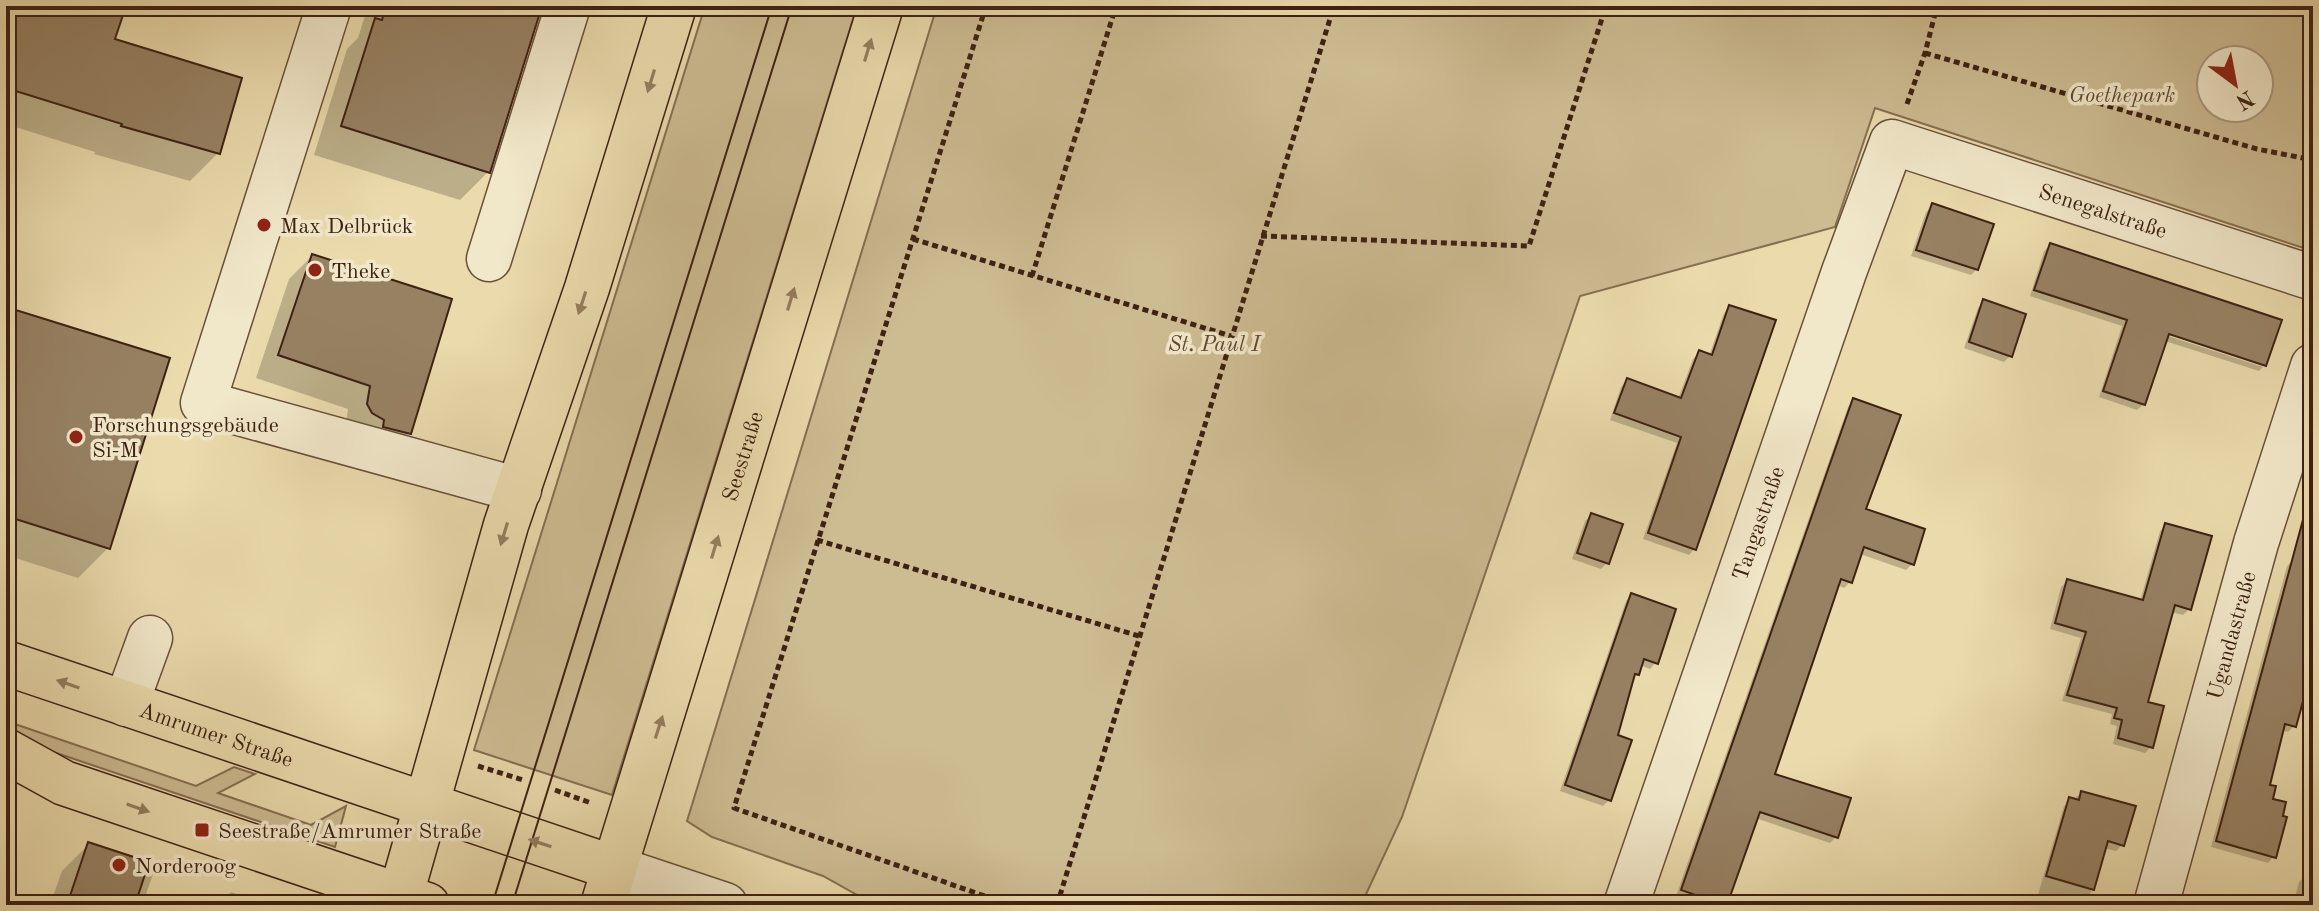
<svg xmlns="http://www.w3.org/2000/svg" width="2319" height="911" viewBox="0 0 2319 911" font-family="'Old Standard TT',serif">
	<rect width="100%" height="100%" fill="#eadaac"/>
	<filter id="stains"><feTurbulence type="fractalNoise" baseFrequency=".0025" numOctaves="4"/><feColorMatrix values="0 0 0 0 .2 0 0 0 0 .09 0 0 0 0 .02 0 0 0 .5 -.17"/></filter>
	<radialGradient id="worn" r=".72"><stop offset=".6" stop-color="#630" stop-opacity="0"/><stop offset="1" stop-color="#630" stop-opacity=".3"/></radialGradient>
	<g fill="#cdbb92" stroke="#866e52" stroke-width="2" fill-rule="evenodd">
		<polygon points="705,6 857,6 612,795 474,750"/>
		<path d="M937,6h1376v245l-438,-143 -40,119 -255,69 -178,521 -41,88h-486l-52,-29 -111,-39 -25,-16zM2259,60v48h-48v-48z"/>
		<polygon points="6,721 196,786 234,767 255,774 218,793 311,825 346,806 335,847 6,736"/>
	</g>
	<g fill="#0003">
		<polygon points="19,6 123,6 113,41 218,153 190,181 94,154 95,152 6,124 6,8 17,12"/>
		<polygon points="368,6 540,6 488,172 460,200 314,155 347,49 358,38"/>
		<polygon points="1932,206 1977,269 1971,275 1911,256 1926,212"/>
		<polygon points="2051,245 2279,321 2264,365 2264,363 2160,329 2159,333 2263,367 2259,371 2165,341 2144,404 2137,410 2099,397 2122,326 2030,296 2044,251"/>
		<polygon points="312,256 409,433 386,457 345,429 348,409 256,378 289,279"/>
		<polygon points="1984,302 2010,356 2004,362 1964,348 1978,308"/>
		<polygon points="1730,307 1695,548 1689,555 1643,539 1677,443 1610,420 1621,387 1627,381 1678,399 1693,359 1699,353 1709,356 1724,313"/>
		<polygon points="6,309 108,548 78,578 6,555"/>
		<polygon points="1854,401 1863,510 1912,564 1906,570 1860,554 1850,582 1844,588 1837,585 1772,775 1836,837 1830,843 1755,818 1725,905 1701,905 1676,896 1848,407"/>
		<polygon points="1591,515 1607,563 1601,569 1572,559 1585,521"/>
		<polygon points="2166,525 2189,609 2183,615 2171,612 2146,703 2151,747 2145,753 2113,744 2117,726 2110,724 2112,714 2062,701 2081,638 2050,629 2061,587 2067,581 2140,601 2160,531"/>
		<polygon points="2293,560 2313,565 2313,658 2294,726 2288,732 2281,730 2268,786 2274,856 2268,863 2211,847 2287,566"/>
		<polygon points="1632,595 1656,662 1650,669 1640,665 1632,680 1616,736 1609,800 1603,806 1560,791 1626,601"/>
		<polygon points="2082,793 2122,845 2116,851 2104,848 2087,905 2035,905 2064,806"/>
		<polygon points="89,844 156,866 142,905 50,905 62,871"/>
		<polygon points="2305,876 2313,878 2313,905 2293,905 2299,882"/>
		<polygon points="231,892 270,905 218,905"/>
	</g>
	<g fill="#978163" stroke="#3e2113" stroke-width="2">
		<polygon points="6,6 34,15 37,6 126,6 115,39 242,78 220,154 121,126 122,124 6,88"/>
		<polygon points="386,6 542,6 490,173 341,126 375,18 382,20"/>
		<polygon points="1932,203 1994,224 1978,270 1916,250"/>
		<polygon points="2050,243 2282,320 2266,366 2169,334 2145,405 2103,391 2127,320 2034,290"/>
		<polygon points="312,254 452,299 411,434 383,427 384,420 372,413 367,404 370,386 278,355"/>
		<polygon points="1983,299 2026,314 2012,357 1969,342"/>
		<polygon points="1729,305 1776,320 1696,550 1648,533 1681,437 1614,413 1627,378 1681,398 1699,350 1712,355"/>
		<polygon points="6,307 170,358 110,549 6,516"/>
		<polygon points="1853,398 1901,415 1866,509 1925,529 1914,565 1864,547 1852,583 1841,579 1775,774 1851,798 1838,838 1760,812 1727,905 1724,905 1681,890"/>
		<polygon points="1591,513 1623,524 1609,564 1577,553"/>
		<polygon points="2304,516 2313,518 2313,665 2296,727 2285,724 2270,785 2276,786 2273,799 2286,802 2283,816 2287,817 2276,858 2216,841"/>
		<polygon points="2165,523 2212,536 2191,610 2175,605 2148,702 2164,706 2153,748 2118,738 2122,720 2114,718 2117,708 2067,695 2086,632 2055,623 2067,579 2143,600"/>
		<polygon points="1631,593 1676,609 1658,664 1644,659 1639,675 1635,674 1618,735 1632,740 1611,801 1565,785"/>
		<polygon points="2081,791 2136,806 2124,846 2108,841 2094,890 2046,876 2069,797 2079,800"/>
		<polygon points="88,842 149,862 135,905 67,905"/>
	</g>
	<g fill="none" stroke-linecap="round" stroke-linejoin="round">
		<defs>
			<g id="minor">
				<polyline points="329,6 203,403 519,490"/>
				<polyline points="489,259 568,6"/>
				<polyline points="126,704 150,638"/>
				<polyline points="614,868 725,905"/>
				<path id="s1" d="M1626,905l218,-633 48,-130 421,136"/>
				<path id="s2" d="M2156,905l100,-362 57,-177"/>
			</g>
			<g id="major">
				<path id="s3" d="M6,663l608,205"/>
				<polyline points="6,751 64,783 427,905"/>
				<polyline points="398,905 506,525 587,288 674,6"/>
				<path id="s4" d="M603,905l278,-899"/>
			</g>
		</defs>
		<use href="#minor" stroke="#694f39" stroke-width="47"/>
		<use href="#major" stroke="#3e2113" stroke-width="47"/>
		<g stroke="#3e2113" stroke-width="5" stroke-dasharray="6 4" stroke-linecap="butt">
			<polyline points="986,6 734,808 1010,905"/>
			<polyline points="1925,53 2257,149 2313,160"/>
			<polyline points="1907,104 1925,53 1937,6"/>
			<polyline points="1261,236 1529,246 1606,6"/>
			<polyline points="913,239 1231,336"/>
			<polyline points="1032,276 1116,6"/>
			<polyline points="817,540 1139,636"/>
			<polyline points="478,766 523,780"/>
			<polyline points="555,790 591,803"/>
			<polyline points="1057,905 1334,6"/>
		</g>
		<use href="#minor" stroke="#f1e7c9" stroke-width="44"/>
		<use href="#major" stroke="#eadaac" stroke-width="44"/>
		<g stroke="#3e2113" stroke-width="2">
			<polyline points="492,905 772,6"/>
			<polyline points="512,905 792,6"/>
		</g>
	</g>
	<defs><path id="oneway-solid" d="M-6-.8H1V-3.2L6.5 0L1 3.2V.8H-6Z" transform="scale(2)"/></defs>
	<g fill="#947e60">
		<use href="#oneway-solid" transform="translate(868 50) rotate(-73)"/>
		<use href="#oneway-solid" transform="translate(651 81) rotate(107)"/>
		<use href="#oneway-solid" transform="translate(791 299) rotate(-73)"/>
		<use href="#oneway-solid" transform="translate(582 303) rotate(108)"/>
		<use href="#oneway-solid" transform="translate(504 534) rotate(107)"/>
		<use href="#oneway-solid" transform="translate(715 547) rotate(-73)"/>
		<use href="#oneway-solid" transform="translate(68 684) rotate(-161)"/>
		<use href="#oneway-solid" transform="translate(659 727) rotate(-72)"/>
		<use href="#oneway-solid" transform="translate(138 808) rotate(19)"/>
		<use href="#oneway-solid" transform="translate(540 843) rotate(-162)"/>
	</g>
	<g fill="#8f2418" stroke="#f1e7c9" stroke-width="3">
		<circle cx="264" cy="225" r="8"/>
		<circle cx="315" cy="270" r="8"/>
		<circle cx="76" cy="437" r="8"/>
		<rect x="194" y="822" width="16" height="16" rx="4"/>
		<circle cx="119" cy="865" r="8"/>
	</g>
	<g text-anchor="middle" stroke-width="7" stroke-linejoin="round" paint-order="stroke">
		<g font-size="22" font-style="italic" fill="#624833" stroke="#f1e7c9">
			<text x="2122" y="102">Goethepark</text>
			<text x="1214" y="351">St. Paul I</text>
		</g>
		<g font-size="22" fill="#3e2113" stroke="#f1e7c9">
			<text dy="8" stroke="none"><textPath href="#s1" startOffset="1030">Senegalstraße</textPath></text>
			<text dy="8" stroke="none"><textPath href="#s4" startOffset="470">Seestraße</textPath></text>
			<text dy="8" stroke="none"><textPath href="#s1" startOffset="404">Tangastraße</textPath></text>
			<text dy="8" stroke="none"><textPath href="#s2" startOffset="280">Ugandastraße</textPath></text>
			<text dy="8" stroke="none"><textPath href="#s3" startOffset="222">Amrumer Straße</textPath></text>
		</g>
		<g font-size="22" fill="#3e2113" stroke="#f1e7c9" text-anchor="start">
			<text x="280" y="233">Max Delbrück</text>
			<text x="331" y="278">Theke</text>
			<text x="92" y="432">Forschungsgebäude<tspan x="92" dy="25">Si-M</tspan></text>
			<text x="218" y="838">Seestraße/Amrumer Straße</text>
			<text x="135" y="873">Norderoog</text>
		</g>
	</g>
	<rect width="2319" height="911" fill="none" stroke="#eadaac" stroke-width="32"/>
	<rect x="8" y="8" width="2303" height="895" fill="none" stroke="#3e2113" stroke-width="4"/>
	<rect x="16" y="16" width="2287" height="879" fill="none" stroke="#3e2113" stroke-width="2"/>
	<g transform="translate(2235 84) rotate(148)"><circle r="38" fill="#f1e7c9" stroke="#a99880" stroke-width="2"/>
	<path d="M0-6L14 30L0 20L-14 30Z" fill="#8f2418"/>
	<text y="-12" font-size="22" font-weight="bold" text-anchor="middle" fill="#3e2113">N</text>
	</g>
	<rect width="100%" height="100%" filter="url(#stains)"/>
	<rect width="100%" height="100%" fill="url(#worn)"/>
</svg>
